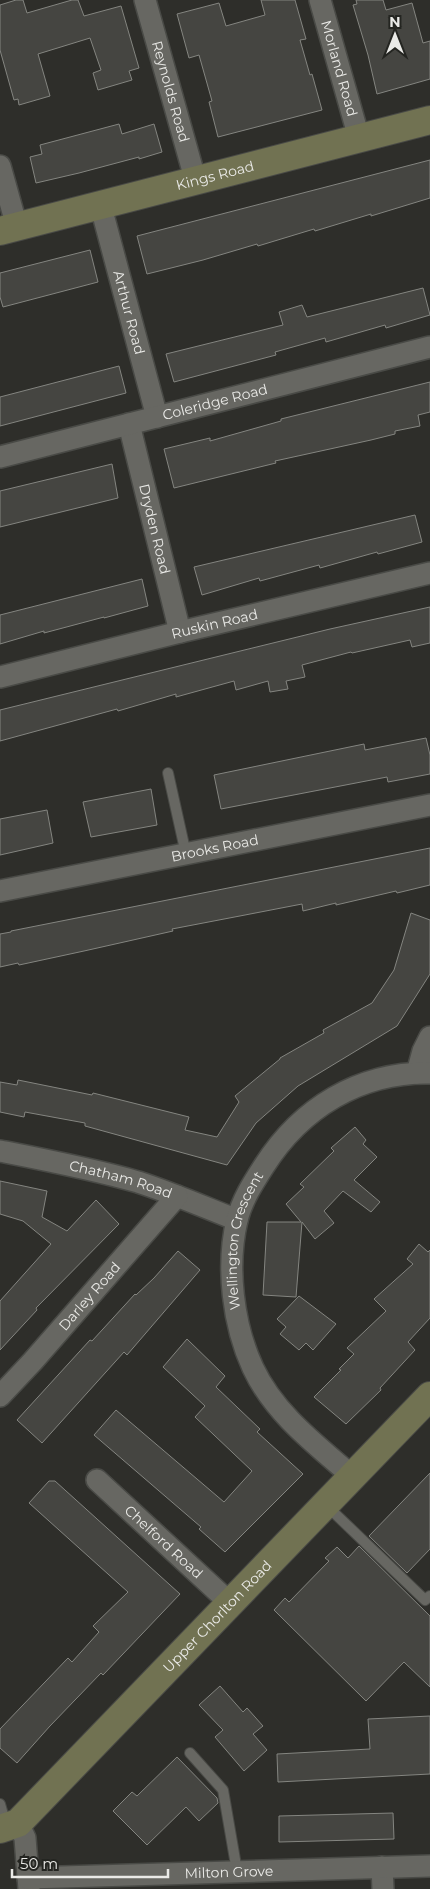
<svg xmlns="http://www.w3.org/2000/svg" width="430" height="1889" viewBox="0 0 430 1889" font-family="Montserrat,sans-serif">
	<rect width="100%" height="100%" fill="#2e2e2a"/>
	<g fill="#454541" stroke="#848580">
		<polygon points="16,0 23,0 27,13 72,0 78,0 84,16 121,6 139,68 129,71 132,80 98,90 93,73 101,70 90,38 38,54 50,96 19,105 18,99 14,100 0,50 0,5"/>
		<polygon points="261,0 295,0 306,39 300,40 310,75 312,74 322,110 218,137 209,102 212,101 199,55 189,58 177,14 219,3 226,26 265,15"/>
		<polygon points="356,0 383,0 386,10 412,3 423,43 430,41 430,79 377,94 368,55 353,5 357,4"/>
		<polygon points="119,124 122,134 154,124 162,152 139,159 139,157 79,173 36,183 30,157 42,154 40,145"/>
		<polygon points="430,160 430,198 371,216 371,214 315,231 314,229 258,246 257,244 203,260 147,274 137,236"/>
		<polygon points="90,250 98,282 3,307 0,297 0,273"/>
		<polygon points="423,288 430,315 386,328 385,325 326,342 325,338 275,352 276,355 174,382 166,354 283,325 279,312 302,305 307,317"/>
		<polygon points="119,366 126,393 0,426 0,397"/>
		<polygon points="430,382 430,412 418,415 420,426 395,431 395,434 371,440 275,461 276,463 174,488 164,449 210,438 210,441 281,421 281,419"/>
		<polygon points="112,464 118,498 0,527 0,491"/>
		<polygon points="415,515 422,542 378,554 377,552 320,568 319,565 260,581 259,578 202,595 194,567"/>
		<polygon points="142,579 148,606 104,618 104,617 44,633 44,631 0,644 0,615"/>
		<polygon points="430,607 430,643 412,647 410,640 352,653 351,652 302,665 305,677 286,681 288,689 270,692 268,681 236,690 234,681 176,697 176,694 118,711 117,709 0,741 0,710 330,629"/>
		<polygon points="426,738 430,755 430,774 388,782 387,777 221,809 214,775 364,744 365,750"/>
		<polygon points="151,789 157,825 91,837 83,802"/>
		<polygon points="47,810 53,843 0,855 0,819"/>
		<polygon points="430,848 430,885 397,893 396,891 336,905 336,903 303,911 302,904 245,915 172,929 173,931 84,951 19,965 18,963 0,967 0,934 11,932 11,931"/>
		<polygon points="411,913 430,920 430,974 397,1026 298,1086 256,1123 227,1165 85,1126 85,1123 25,1112 24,1117 0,1112 0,1082 17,1085 18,1080 92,1095 93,1093 189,1117 185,1130 217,1137 239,1102 235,1096 280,1059 280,1058 324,1033 323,1030 372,1003 394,970"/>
		<polygon points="355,1127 366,1140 363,1144 377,1157 354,1180 380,1202 371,1212 343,1191 324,1211 334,1223 315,1239 302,1222 296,1297 263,1295 267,1222 301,1222 286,1204 304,1187 300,1184 334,1151 331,1148"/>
		<polygon points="0,1181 47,1191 42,1217 67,1231 96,1200 119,1224 36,1308 37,1310 0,1350 0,1301 51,1244 23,1221 0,1214"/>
		<polygon points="419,1244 428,1252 430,1250 430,1318 408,1342 415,1350 380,1388 381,1390 346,1424 314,1397 341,1370 339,1369 354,1354 347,1348 386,1311 374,1299 413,1264 407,1259"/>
		<polygon points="178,1251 200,1270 127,1355 124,1352 42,1443 17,1420 90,1340 92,1341 135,1294 136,1295 154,1278"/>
		<polygon points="299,1296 336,1324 313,1350 306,1343 299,1350 280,1334 286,1327 277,1319"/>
		<polygon points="187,1339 225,1376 216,1387 260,1429 257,1432 303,1474 225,1552 199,1529 201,1527 94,1435 116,1410 224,1502 252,1471 195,1417 205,1406 163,1367"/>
		<polygon points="430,1473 430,1549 407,1573 369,1536"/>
		<polygon points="49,1481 55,1481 180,1594 103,1675 101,1673 50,1726 17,1763 0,1748 0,1729 68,1658 72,1662 99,1632 93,1626 128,1592 29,1503"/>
		<polygon points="359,1546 430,1616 430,1687 404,1662 366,1701 274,1610 285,1598 289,1602 329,1561 325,1558 337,1547 348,1558"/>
		<polygon points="220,1686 243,1712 247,1708 263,1726 253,1734 267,1750 244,1771 215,1737 223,1730 199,1705"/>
		<polygon points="430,1716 430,1774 278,1782 277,1754 370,1749 368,1719"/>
		<polygon points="177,1757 217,1798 218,1803 199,1821 186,1807 147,1845 113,1811 132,1792 137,1796"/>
		<polygon points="393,1813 394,1839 279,1842 279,1816"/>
	</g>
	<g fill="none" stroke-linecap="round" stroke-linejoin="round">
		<defs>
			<g id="lane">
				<polyline points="168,773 186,854"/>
				<polyline points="326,1505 425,1600 430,1596"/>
				<polyline points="190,1753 223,1790 237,1871"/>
				<polyline points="0,1804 6,1825"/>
			</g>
			<g id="street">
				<path id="s1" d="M145,0l51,182"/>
				<path id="s2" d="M320,0l39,138"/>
				<polyline points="0,166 17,227"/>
				<path id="s3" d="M101,207l56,210"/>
				<path id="s4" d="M129,424l51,208"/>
				<path id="s5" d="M0,457l430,-110"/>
				<path id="s6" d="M0,677l180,-45 250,-59"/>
				<path id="s7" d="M0,891l430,-86"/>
				<polyline points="417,1073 423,1051 430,1037"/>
				<path id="s8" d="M0,1151c46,9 93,18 138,31 34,11 66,25 99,38"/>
				<path id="s9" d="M0,1396l33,-35 144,-165"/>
				<path id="s10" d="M352,1476c-37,-32 -78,-63 -99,-108 -20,-43 -27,-101 -16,-148 5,-20 16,-37 27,-54 37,-58 95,-94 166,-93"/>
				<path id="s11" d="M97,1480l133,123"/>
				<polyline points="18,1823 25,1838 29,1889"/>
				<polyline points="382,1867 383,1889"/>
				<path id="s12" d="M28,1878l402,-12"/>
			</g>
			<g id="secondary">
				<path id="s13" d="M0,231l430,-111"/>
				<path id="s14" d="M0,1829l18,-6 412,-427"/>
			</g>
		</defs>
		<use href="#lane" stroke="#494a46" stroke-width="12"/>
		<use href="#street" stroke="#494a46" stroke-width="24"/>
		<use href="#secondary" stroke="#494a46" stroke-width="30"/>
		<use href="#lane" stroke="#676762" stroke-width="10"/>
		<use href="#street" stroke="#676762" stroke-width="21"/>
		<use href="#secondary" stroke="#717252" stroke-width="28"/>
	</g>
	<g text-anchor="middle" stroke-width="4.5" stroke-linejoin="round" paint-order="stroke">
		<g font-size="14" fill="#eaeae7" stroke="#242521">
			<text dy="5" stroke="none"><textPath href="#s2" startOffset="71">Morland Road</textPath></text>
			<text dy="5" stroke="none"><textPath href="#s1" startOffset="95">Reynolds Road</textPath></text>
			<text dy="5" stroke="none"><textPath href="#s13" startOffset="222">Kings Road</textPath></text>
			<text dy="5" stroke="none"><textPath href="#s3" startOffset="109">Arthur Road</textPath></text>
			<text dy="5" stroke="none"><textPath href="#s5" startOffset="222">Coleridge Road</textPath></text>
			<text dy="5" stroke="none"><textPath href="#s4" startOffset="108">Dryden Road</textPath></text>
			<text dy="5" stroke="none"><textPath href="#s6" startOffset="221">Ruskin Road</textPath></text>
			<text dy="5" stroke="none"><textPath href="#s7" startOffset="219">Brooks Road</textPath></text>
			<text dy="5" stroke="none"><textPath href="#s8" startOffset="124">Chatham Road</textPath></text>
			<text dy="5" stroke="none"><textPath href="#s10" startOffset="280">Wellington Crescent</textPath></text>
			<text dy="5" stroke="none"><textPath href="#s9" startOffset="134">Darley Road</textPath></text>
			<text dy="5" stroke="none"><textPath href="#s11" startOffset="91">Chelford Road</textPath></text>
			<text dy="5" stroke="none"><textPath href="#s14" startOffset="306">Upper Chorlton Road</textPath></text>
			<text dy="5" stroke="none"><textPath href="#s12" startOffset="201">Milton Grove</textPath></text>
		</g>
	</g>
	<g transform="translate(395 35)" stroke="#242521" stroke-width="4" paint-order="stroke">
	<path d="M0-4L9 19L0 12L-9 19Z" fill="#eaeae7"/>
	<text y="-8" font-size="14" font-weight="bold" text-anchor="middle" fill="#eaeae7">N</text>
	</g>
	<path d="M12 1869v8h156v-8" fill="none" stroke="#eaeae7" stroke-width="2.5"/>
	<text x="20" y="1869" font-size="15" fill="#eaeae7" stroke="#242521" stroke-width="4" paint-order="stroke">50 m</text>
</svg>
